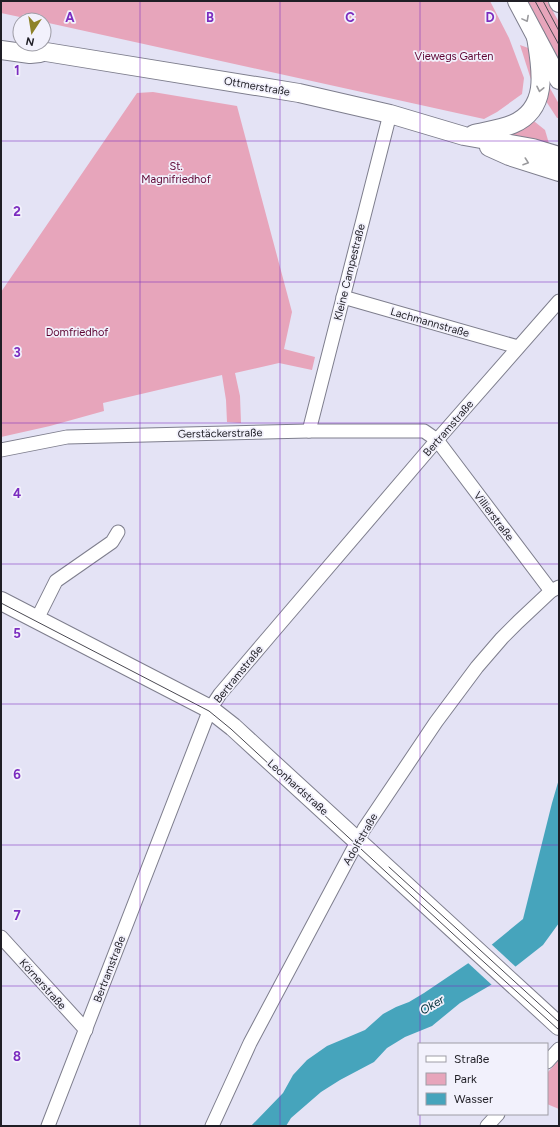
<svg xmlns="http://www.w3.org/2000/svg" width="560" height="1127" viewBox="0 0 560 1127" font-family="Figtree,sans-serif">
	<rect width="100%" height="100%" fill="#e4e3f5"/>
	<g fill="#e7a5bb">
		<polygon points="1,1 490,1 509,38 524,78 522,94 497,112 484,119 44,22 44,20 34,20 1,13"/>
		<polygon points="528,1 547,1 559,22 559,56 557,57"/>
		<polygon points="520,45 531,49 533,86"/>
		<polygon points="547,83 559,104 559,118 557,118 542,95"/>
		<polygon points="153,92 237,106 292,312 284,349 315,357 312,370 279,363 235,373 240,396 241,423 227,422 226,400 222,375 103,403 104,411 50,426 1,437 1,292 137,93"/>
		<polygon points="530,118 545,130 550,147 510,135 509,130"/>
		<polygon points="559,1060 559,1109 547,1104 547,1073"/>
	</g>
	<polygon fill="#46a4bc" points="559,779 559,923 543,945 496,982 460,1003 432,1026 405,1037 387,1048 374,1062 340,1080 321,1092 291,1118 286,1126 251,1126 283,1093 293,1075 307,1060 327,1046 365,1030 383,1014 396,1007 409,1002 424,993 473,960 523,919 552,803"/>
	<polygon fill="#e4e3f5" points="490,943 517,968 493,986 467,962"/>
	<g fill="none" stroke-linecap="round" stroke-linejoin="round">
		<defs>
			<g id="street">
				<polyline points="343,297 518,347"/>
				<polyline points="309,431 390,114"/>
				<polyline points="1,450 67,437 309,431 424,431 437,440 551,591"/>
				<polyline points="37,619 56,581 112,542 118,532"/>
				<polyline points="1,937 86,1030"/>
				<polyline points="547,1062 559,1049"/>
				<polyline points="48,1126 210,709 220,694 272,633 437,440 559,301"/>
				<polyline points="212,1126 250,1043 364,829 436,722 477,667 502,638 518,622 551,591 559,587"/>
				<polyline points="487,1126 498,1114"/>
			</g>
			<g id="secondary">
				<polyline points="517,1 559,80"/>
				<polyline points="558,1 559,3"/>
				<polyline points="25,44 46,52 299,93 390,114 464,136 533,148 559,156"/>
				<polyline points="1,50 30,54 40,53"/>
				<path d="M474,134c13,-3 27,-5 39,-10 37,-16 28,-56 23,-87"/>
				<polyline points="489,147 509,156 559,172"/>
				<polyline points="1,601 210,709 233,727 559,1026"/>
			</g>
		</defs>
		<use href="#street" stroke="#7e7e8d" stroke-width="15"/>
		<use href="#secondary" stroke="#7e7e8d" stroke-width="20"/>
		<use href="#street" stroke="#fff" stroke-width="13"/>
		<use href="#secondary" stroke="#fff" stroke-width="18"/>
		<g stroke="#4a4952" stroke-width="1">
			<polyline points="535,1 559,45"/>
			<polyline points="543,1 559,31"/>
			<polyline points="1,603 209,711 231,729 464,944 559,1030"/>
			<polyline points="389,867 559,1022"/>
		</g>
	</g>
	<defs><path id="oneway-chevron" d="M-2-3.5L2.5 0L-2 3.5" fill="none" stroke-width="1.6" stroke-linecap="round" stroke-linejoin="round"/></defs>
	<g stroke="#9a9a9d">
		<use href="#oneway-chevron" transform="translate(526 19) rotate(62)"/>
		<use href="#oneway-chevron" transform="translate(540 89) rotate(102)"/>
		<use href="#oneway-chevron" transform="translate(526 162) rotate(19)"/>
	</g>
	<path fill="none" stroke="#7b2cbf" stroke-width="1" stroke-opacity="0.55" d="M140,1v1125M280,1v1125M420,1v1043M1,141h558M1,282h558M1,423h558M1,564h558M1,704h558M1,845h558M1,986h558M420,1114v12"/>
	<g text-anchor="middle" stroke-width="3.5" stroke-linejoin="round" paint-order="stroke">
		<g font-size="11" fill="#5e0533" stroke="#f2f1fc">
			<text x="454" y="60">Viewegs Garten</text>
			<text x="176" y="170">St.<tspan x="176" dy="13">Magnifriedhof</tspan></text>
			<text x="77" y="336">Domfriedhof</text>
		</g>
		<g font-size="11" fill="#1f1e25" stroke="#f2f1fc">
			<text transform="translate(257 86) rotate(10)" y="4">Ottmerstraße</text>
			<text transform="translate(349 272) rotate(-76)" y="4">Kleine Campestraße</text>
			<text transform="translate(430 322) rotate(16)" y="4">Lachmannstraße</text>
			<text transform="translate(448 428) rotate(-49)" y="4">Bertramstraße</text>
			<text transform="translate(220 433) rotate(-1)" y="4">Gerstäckerstraße</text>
			<text transform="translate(494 516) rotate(53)" y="4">Villierstraße</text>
			<text transform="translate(238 674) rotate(-51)" y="4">Bertramstraße</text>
			<text transform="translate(298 787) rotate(42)" y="4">Leonhardstraße</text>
			<text transform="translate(360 839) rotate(-60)" y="4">Adolfstraße</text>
			<text transform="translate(109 969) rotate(-69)" y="4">Bertramstraße</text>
			<text transform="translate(43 984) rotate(48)" y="4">Körnerstraße</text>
		</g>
		<g font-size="12" font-style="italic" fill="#04323c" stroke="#f2f1fc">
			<text transform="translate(432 1005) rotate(-31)" y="4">Oker</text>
		</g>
	</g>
	<g font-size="13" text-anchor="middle" font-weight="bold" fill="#7b2cbf" stroke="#f2f1fc" stroke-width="3.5" stroke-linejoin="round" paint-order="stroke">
		<text x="70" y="22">A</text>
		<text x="210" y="22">B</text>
		<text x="350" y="22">C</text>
		<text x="490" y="22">D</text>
		<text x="17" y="75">1</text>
		<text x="17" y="216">2</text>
		<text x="17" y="357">3</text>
		<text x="17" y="498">4</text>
		<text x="17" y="638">5</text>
		<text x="17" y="779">6</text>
		<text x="17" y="920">7</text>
		<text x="17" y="1061">8</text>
	</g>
	<rect width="560" height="1127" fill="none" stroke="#1f1e25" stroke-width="4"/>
	<rect x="418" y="1043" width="130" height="72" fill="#f2f1fc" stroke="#9e9da6"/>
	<rect x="426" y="1056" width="20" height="6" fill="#ffffff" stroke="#9e9da6"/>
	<text x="454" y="1063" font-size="12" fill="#1f1e25">Straße</text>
	<rect x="426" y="1073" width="20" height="12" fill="#e7a5bb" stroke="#9e9da6"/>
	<text x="454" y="1083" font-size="12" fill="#1f1e25">Park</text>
	<rect x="426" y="1093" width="20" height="12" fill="#46a4bc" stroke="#9e9da6"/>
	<text x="454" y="1103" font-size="12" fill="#1f1e25">Wasser</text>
	<g transform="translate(32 32) rotate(192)"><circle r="19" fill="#f2f1fc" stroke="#9e9da6"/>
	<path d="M0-3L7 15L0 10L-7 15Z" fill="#8e8229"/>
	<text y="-6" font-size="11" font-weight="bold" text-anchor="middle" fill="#1f1e25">N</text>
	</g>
</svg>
